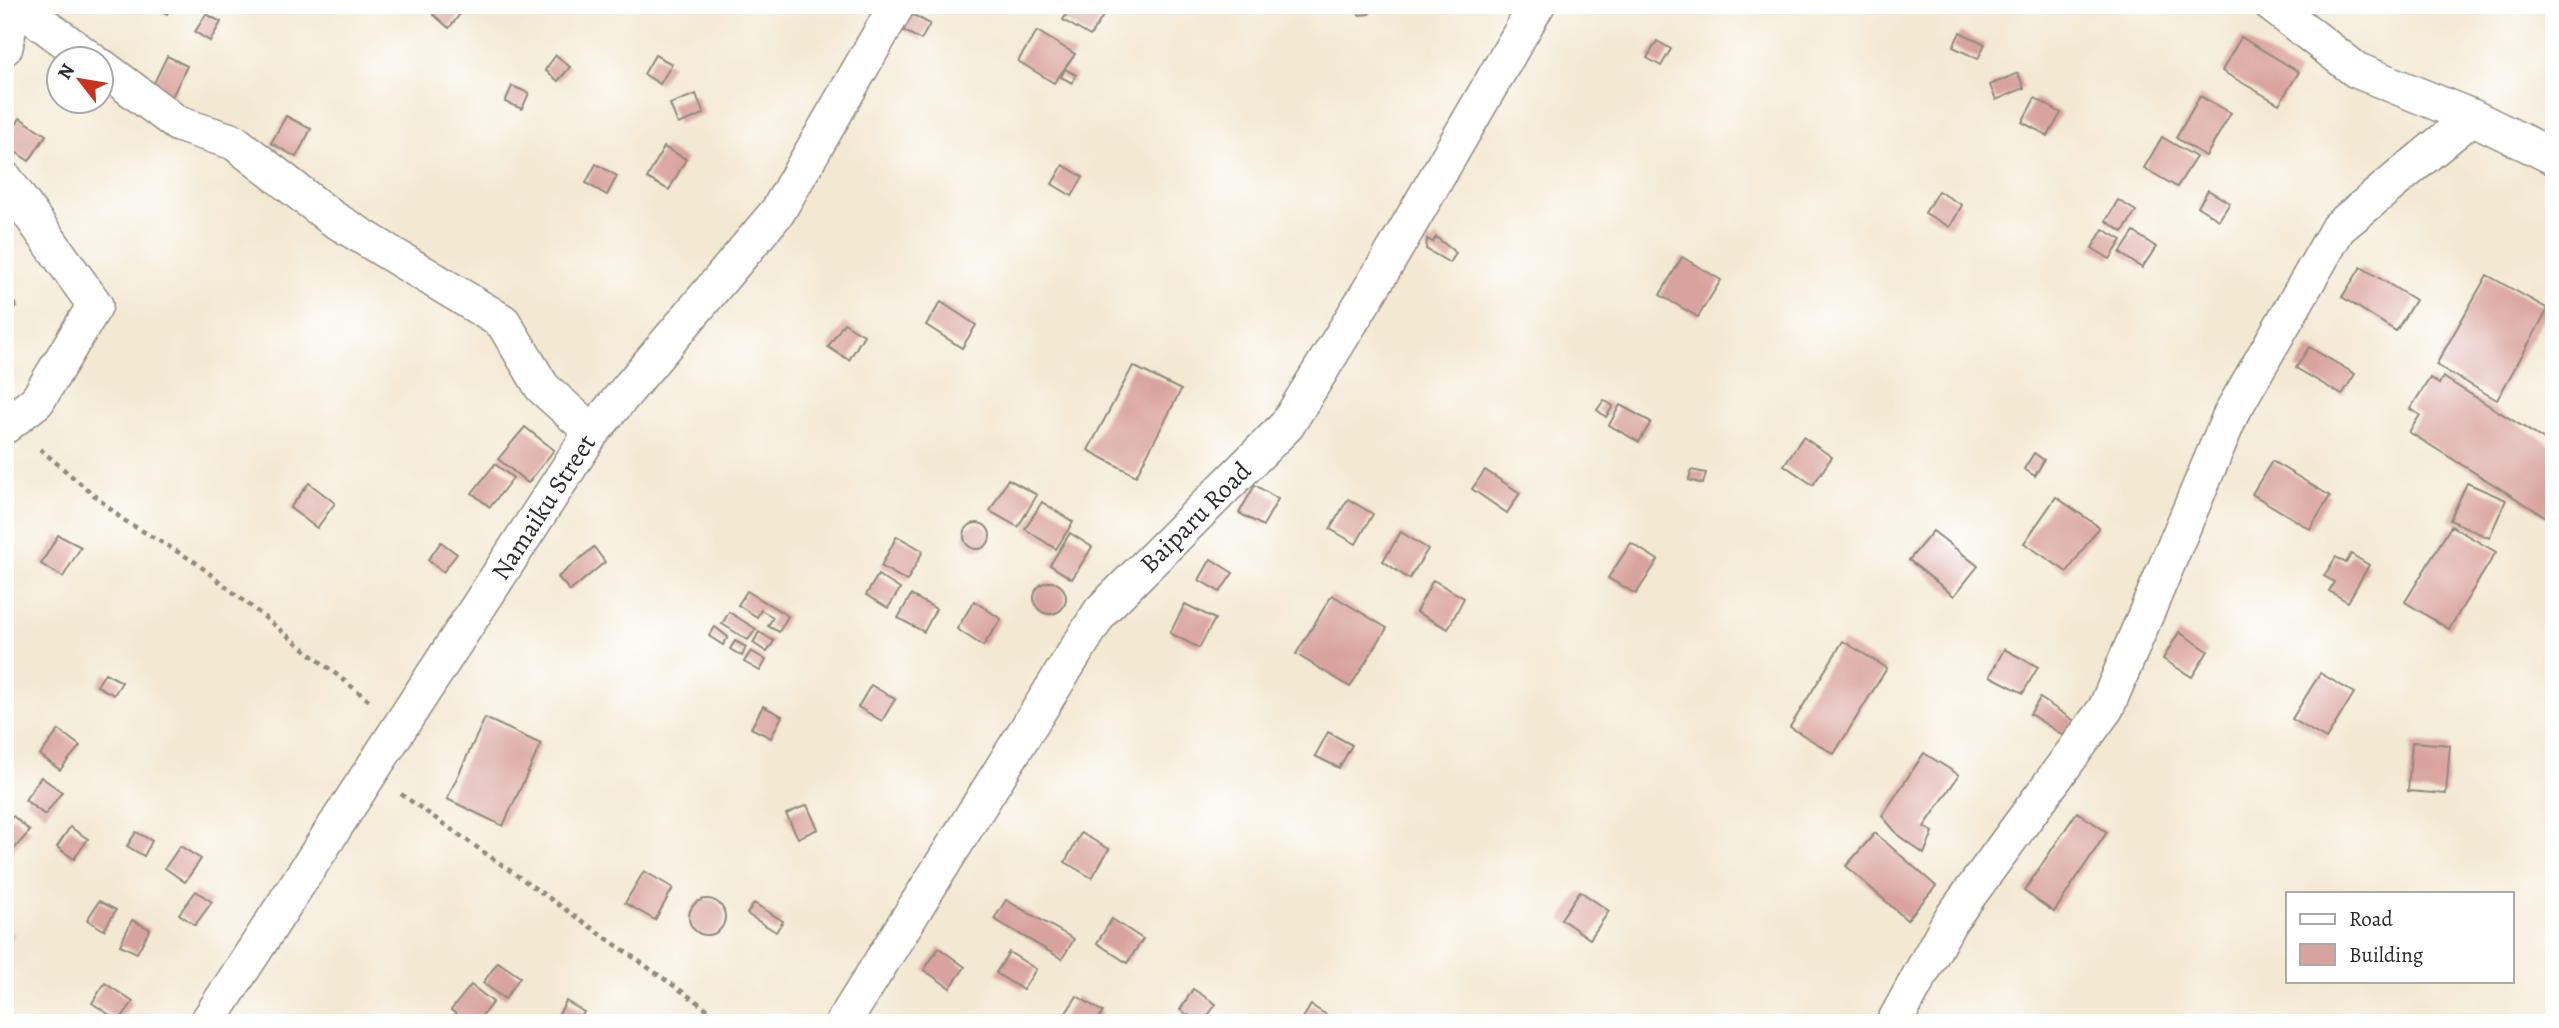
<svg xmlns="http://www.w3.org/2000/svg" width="2559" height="1028" viewBox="0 0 2559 1028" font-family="Alegreya,serif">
	<rect width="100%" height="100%" fill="#fff"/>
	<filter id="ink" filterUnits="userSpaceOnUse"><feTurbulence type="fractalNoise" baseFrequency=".0143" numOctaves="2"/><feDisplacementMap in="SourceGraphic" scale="14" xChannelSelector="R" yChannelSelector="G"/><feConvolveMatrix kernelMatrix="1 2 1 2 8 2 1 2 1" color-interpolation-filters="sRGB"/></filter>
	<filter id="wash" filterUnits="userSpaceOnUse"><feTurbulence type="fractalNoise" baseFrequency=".00686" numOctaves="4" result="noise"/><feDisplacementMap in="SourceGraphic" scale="28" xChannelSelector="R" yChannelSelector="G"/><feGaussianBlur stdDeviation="1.57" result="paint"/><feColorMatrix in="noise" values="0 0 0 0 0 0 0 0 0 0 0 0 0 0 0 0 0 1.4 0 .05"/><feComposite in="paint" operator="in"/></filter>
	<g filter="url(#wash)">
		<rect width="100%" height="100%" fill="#f3e8d1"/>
		<g id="blocks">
			<g fill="#d9a39d">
				<polygon points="151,5 172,5 167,14"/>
				<polygon points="440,5 451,5 461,13 449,28 433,14"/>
				<polygon points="1072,5 1086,5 1103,16 1090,36 1063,20"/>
				<polygon points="1349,5 1376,5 1369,14 1360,15"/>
				<polygon points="910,13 930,24 921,40 901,29"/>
				<polygon points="206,14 221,22 210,41 195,32"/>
				<polygon points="1037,31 1075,54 1054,83 1018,61"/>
				<polygon points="1960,32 1985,44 1978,59 1953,47"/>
				<polygon points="2241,37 2299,72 2279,104 2222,71"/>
				<polygon points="1657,41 1671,49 1661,66 1647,58"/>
				<polygon points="556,55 570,67 558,81 545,70"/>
				<polygon points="655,55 672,64 660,84 644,74"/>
				<polygon points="167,56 187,66 172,97 152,87"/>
				<polygon points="1065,69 1076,75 1072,83 1061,77"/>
				<polygon points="2018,73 2024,88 1996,100 1990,85"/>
				<polygon points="512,86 529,93 522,109 505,102"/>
				<polygon points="696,94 704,114 678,124 670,104"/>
				<polygon points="2200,96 2231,113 2206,156 2176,138"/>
				<polygon points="2035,98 2061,113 2048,136 2022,122"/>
				<polygon points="286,116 311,129 296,157 271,143"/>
				<polygon points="20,118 46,135 29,161 5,145"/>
				<polygon points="2162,137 2196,157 2177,187 2144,168"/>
				<polygon points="664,147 686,159 669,190 647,178"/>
				<polygon points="596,164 617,176 607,195 586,183"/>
				<polygon points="1063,165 1083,177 1072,196 1052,184"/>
				<polygon points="2208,190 2230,203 2219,220 2198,207"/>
				<polygon points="1938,191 1962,205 1950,227 1925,213"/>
				<polygon points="2118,200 2136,211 2123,232 2106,221"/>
				<polygon points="2103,229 2122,240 2110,259 2092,248"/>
				<polygon points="2134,232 2156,247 2142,268 2120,253"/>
				<polygon points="1436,237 1456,253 1450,263 1426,249 1427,239 1433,242"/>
				<polygon points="1682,257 1721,280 1698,317 1660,295"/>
				<polygon points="2361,267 2415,300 2396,331 2342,297"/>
				<polygon points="2487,275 2548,309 2497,400 2436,365"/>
				<polygon points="5,286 17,307 5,313"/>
				<polygon points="941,302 976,325 962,348 926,325"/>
				<polygon points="844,323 864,335 849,360 828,347"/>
				<polygon points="2309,347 2355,374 2342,395 2296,368"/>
				<polygon points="1133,366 1181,390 1136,476 1088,450"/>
				<polygon points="2443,377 2554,446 2554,522 2409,432 2420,415 2410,409 2430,378 2439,384"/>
				<polygon points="1604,400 1613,406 1606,417 1597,410"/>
				<polygon points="1620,405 1651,422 1639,442 1609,425"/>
				<polygon points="525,427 554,450 528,483 498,459"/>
				<polygon points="1803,437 1832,457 1813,485 1784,465"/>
				<polygon points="2034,453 2044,460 2035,476 2024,469"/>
				<polygon points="2272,461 2330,496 2310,529 2252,494"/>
				<polygon points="495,464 513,478 490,507 472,493"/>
				<polygon points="1485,470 1520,493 1507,513 1472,489"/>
				<polygon points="1691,470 1706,473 1703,484 1689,480"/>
				<polygon points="1008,479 1037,495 1018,527 990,511"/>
				<polygon points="309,483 335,503 317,528 290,508"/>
				<polygon points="2467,483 2506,500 2489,538 2450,520"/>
				<polygon points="1255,485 1278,499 1263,526 1239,513"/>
				<polygon points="2056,497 2099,527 2067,572 2024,543"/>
				<polygon points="1348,499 1373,514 1356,544 1330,529"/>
				<polygon points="1042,502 1073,522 1056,549 1025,529"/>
				<circle cx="977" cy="536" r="13"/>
				<polygon points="2451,526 2496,552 2449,629 2405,602"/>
				<polygon points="1933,531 1978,566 1954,596 1909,560"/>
				<polygon points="1401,532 1428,549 1409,579 1383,561"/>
				<polygon points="1070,533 1092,547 1072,579 1050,565"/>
				<polygon points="58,535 81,547 63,577 41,564"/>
				<polygon points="897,536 923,551 907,581 881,566"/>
				<polygon points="441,542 457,554 443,572 428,560"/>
				<polygon points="1631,543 1658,560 1636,594 1608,578"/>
				<polygon points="594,547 605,562 570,591 558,577"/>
				<polygon points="2351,554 2369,565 2348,602 2329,591 2334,582 2324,576 2336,557 2346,563"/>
				<polygon points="1211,559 1233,573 1220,592 1199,580"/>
				<polygon points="878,575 900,589 888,608 866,595"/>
				<polygon points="1433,580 1464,598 1448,629 1416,612"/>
				<circle cx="1050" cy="598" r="16"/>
				<polygon points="747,591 788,616 779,632 768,626 773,617 761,610 757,617 738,605"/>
				<polygon points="911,595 936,609 924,632 898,618"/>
				<polygon points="1332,595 1387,628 1350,687 1296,654"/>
				<polygon points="974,601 1001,619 983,646 957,629"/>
				<polygon points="1185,604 1215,619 1199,648 1170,633"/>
				<polygon points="729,612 756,629 748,640 722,624"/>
				<polygon points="715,627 728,637 723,645 709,636"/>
				<polygon points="759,632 774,641 767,652 753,643"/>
				<polygon points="2179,632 2208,651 2192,677 2163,659"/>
				<polygon points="735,641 746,647 742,656 730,649"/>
				<polygon points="1843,641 1887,668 1834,754 1790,727"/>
				<polygon points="2004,649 2038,667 2023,693 1990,676"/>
				<polygon points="751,651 766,660 760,671 744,662"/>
				<polygon points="105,673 122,682 114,695 97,686"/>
				<polygon points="2320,673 2354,693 2326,739 2292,719"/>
				<polygon points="871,685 895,699 882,721 858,707"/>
				<polygon points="2040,698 2085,728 2075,743 2030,714"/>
				<polygon points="763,706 782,716 771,738 751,728"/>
				<polygon points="485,718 541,744 503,826 447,799"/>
				<polygon points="59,730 80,746 60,770 40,755"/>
				<polygon points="1328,732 1352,745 1339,768 1315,756"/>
				<polygon points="2412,742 2450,745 2446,794 2408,791"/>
				<polygon points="1924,753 1959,775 1924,827 1933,832 1924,854 1899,836 1882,816"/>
				<polygon points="41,777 62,792 45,815 25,800"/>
				<polygon points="807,805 818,829 798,838 786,814"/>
				<polygon points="2077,812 2107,832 2054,912 2024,891"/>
				<polygon points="13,816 30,831 5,859 5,824"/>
				<polygon points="70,827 88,839 74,859 57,847"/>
				<polygon points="136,832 152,841 144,856 127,846"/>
				<polygon points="1081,833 1109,849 1092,878 1065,862"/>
				<polygon points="1875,833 1936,886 1907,920 1846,866"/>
				<polygon points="180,846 201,859 185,882 165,868"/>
				<polygon points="644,871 673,888 655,920 625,903"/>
				<polygon points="196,891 212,902 195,925 179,914"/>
				<polygon points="1580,891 1609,911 1590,939 1561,919"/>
				<circle cx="707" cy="917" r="18"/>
				<polygon points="1006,900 1074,939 1062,959 994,919"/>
				<polygon points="99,901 116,910 104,930 87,920"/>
				<polygon points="754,903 783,921 776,932 747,914"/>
				<polygon points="1112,919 1143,939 1127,963 1097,943"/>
				<polygon points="132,920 150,929 137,953 120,945"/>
				<polygon points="5,928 14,935 5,946"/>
				<polygon points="939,948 965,967 950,988 924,970"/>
				<polygon points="1009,952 1036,969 1023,990 996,973"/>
				<polygon points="498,962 520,977 505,999 483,983"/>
				<polygon points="105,983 133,1002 119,1021 92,1003"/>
				<polygon points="471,985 493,1002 476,1023 467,1023 451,1010"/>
				<polygon points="1193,989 1216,1004 1203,1023 1180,1010"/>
				<polygon points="1077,996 1103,1012 1096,1023 1068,1023 1062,1019"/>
				<polygon points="566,1001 584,1012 578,1023 554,1023"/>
				<polygon points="1311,1005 1336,1021 1335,1023 1300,1023"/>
			</g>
		</g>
	</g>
	<g filter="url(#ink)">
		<use href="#blocks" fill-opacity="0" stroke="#8f8a7e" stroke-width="2"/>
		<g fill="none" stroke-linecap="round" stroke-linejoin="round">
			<defs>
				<g id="minor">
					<polyline points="17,5 91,60"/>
					<polyline points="2272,5 2356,70 2472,117 2554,157"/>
					<polyline points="5,47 13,5"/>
					<polyline points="102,67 178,124 234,142 332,218 503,322 542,387 592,432"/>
					<polyline points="5,179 95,305 37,401 5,426"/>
					<polyline points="207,1023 592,432 778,211 897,5"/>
					<polyline points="843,1023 1101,611 1287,425 1388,261 1537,5"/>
					<polyline points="1894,1023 1949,922 2106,708 2231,414 2338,228 2472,117"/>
				</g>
			</defs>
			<use href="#minor" stroke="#8f8a7e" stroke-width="38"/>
			<g stroke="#8f8a7e" stroke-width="4.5" stroke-dasharray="5 5" stroke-linecap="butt">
				<polyline points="40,449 122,519 195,562 371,702"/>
				<polyline points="401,794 727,1023"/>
			</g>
			<use href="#minor" stroke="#fff" stroke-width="35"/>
		</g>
	</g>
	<g text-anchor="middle" stroke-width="6" stroke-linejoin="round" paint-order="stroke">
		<g font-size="26" fill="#2b2b2b" stroke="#fff">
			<text transform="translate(543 507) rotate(-57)" y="9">Namaiku Street</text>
			<text transform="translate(1195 517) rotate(-45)" y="9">Baiparu Road</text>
		</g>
	</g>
	<rect width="2559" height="1028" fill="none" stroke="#fff" stroke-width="28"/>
	<rect x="2286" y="892" width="228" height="91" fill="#ffffff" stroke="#aaaaaa" stroke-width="2"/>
	<rect x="2300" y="914" width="35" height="10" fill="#ffffff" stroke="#aaaaaa" stroke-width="2"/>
	<text x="2349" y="926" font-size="21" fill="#2b2b2b">Road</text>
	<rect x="2300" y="944" width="35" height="21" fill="#d9a39d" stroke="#aaaaaa" stroke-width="2"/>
	<text x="2349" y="962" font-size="21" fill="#2b2b2b">Building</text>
	<g transform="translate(80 80) rotate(301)"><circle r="33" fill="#ffffff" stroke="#aaaaaa" stroke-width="2"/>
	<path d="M0-5L12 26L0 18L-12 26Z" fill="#c8321e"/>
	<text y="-10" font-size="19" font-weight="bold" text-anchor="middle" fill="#2b2b2b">N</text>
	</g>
</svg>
